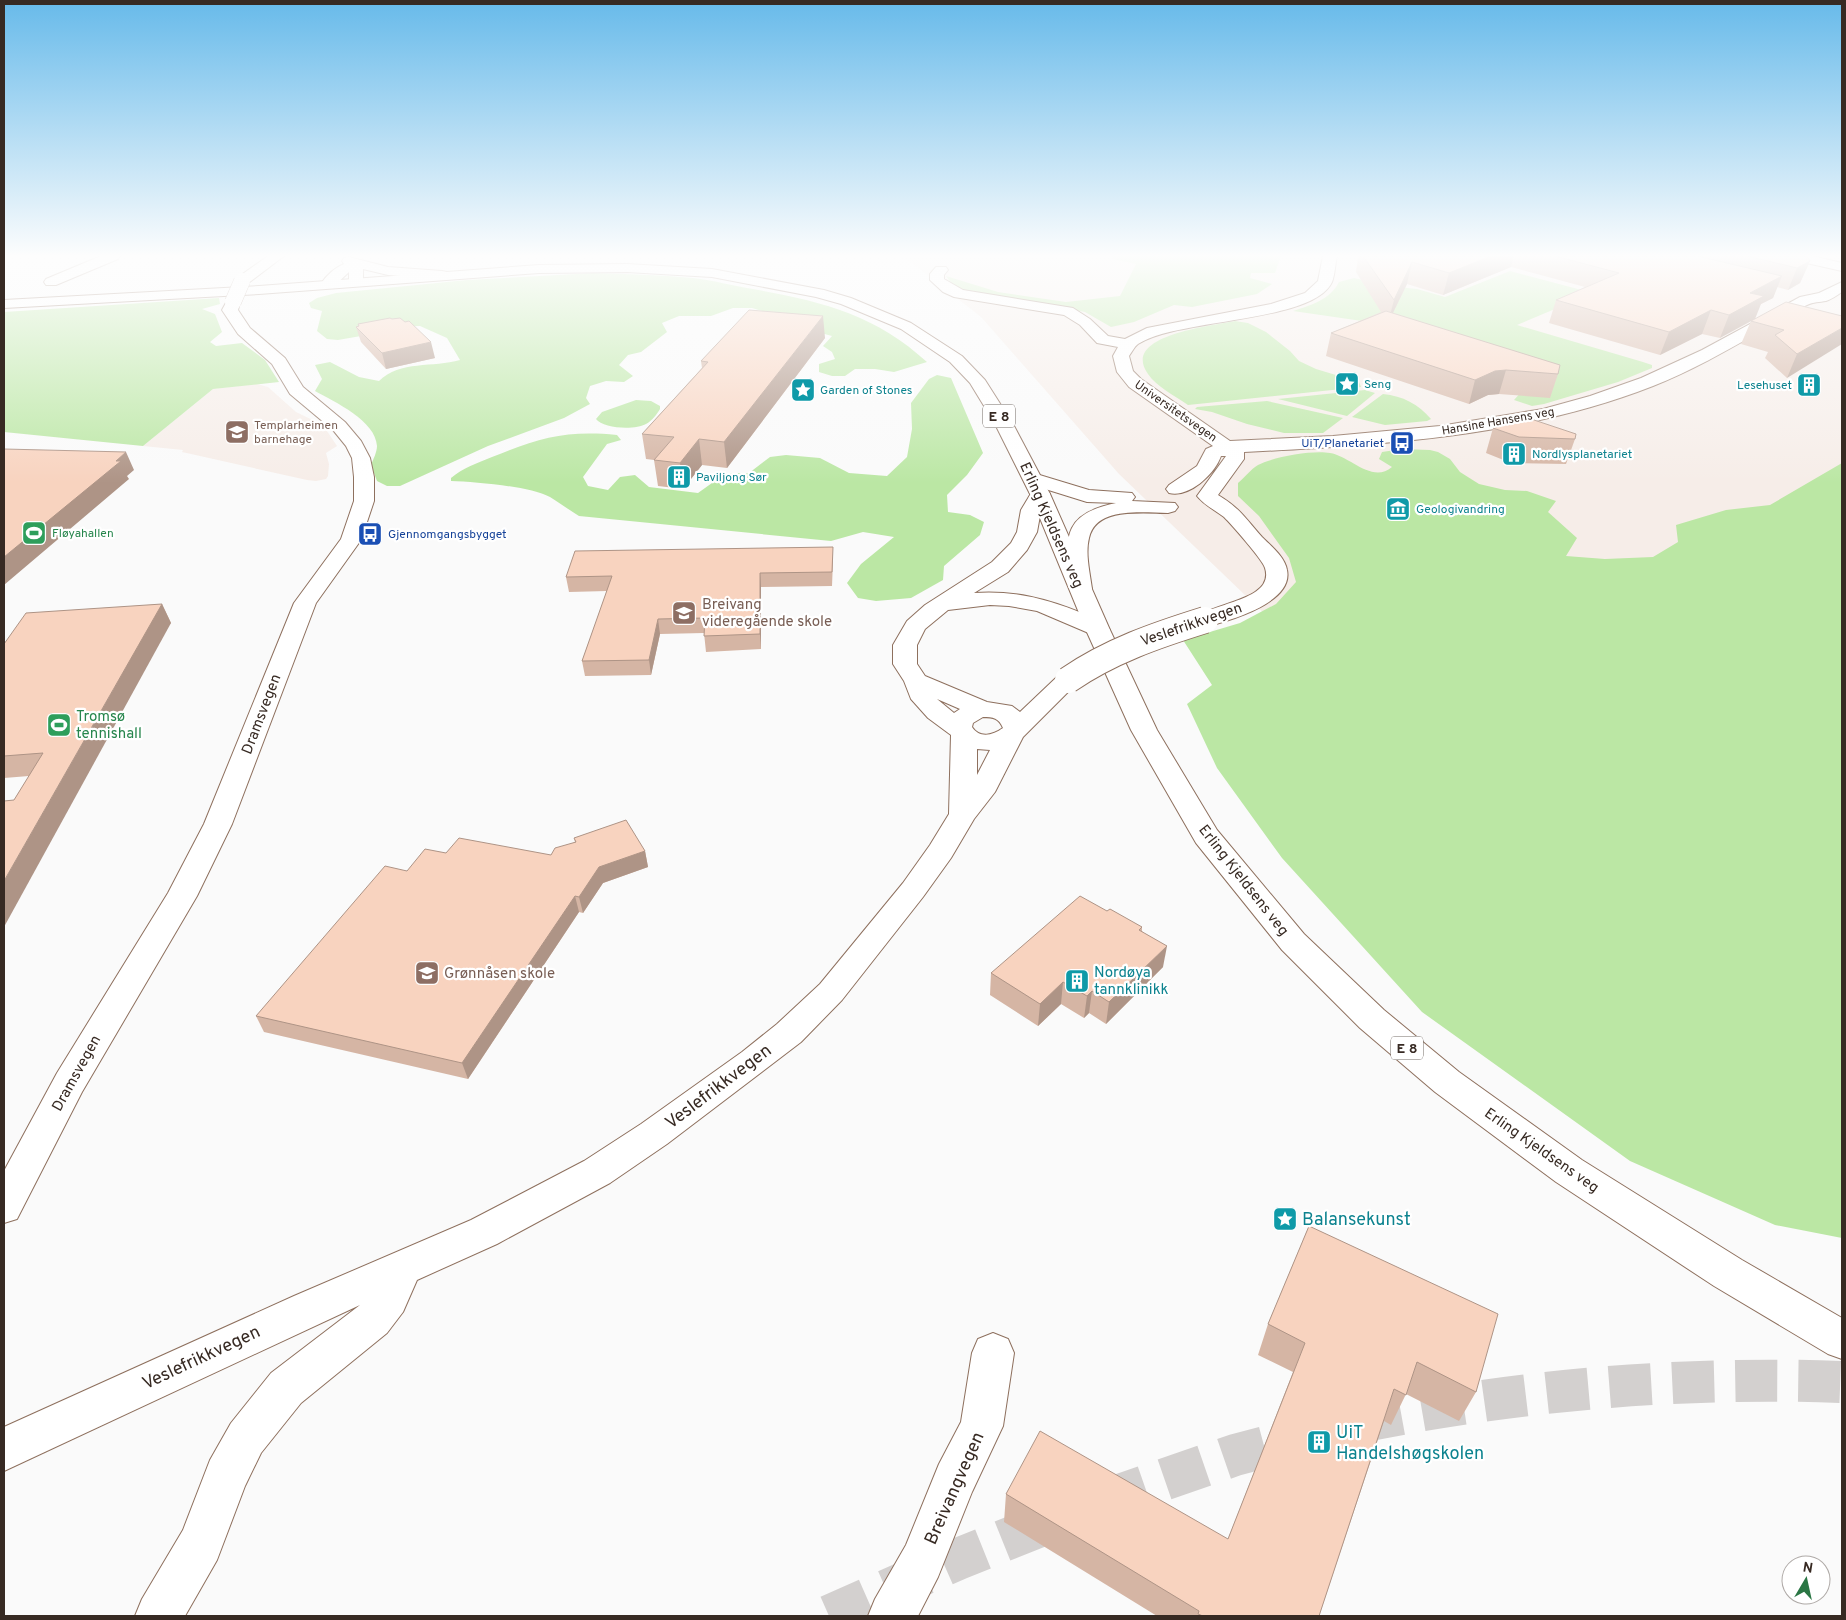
<svg xmlns="http://www.w3.org/2000/svg" width="1846" height="1620" viewBox="0 0 1846 1620" font-family="Overpass,sans-serif">
	<rect width="100%" height="100%" fill="#fafafa"/>
	<g fill="#f6ede8">
		<polygon points="903,256 1842,256 1842,484 1799,1127 1119,474 981,317"/>
		<polygon points="257,384 268,387 296,412 323,425 337,446 326,453 329,464 328,476 326,479 316,481 307,480 182,452 183,450 143,446 213,389"/>
	</g>
	<g fill="#bbe7a4">
		<polygon points="1111,256 1281,256 1275,273 1251,273 1250,278 1272,284 1257,294 1192,307 1174,305 1134,322 1111,327 1085,312 1040,303 989,296 955,288 946,276 998,292 1066,302 1120,296 1136,264 1113,259"/>
		<path d="M1510,271l83,22 -76,32 126,37 9,3v3l-34,14 -74,22 -12,2 -18,-6 18,-20 -163,-58 -76,-11c18,-6 37,-11 46,-29l15,-4 35,8 28,3 28,8z"/>
		<path d="M594,273c33,1 66,2 99,5 20,2 40,8 60,11 67,12 122,25 174,73l-33,10 -19,-3h-20l-10,7h-13l-13,-4v-8l16,-5 -3,-7 -9,-6 9,-10 -75,-20 5,-5 -10,-3h-19l-22,8h-32l-17,7 5,9 -26,20 -13,3 -9,10 14,11 -9,6 -18,-1 -16,5 -4,12 4,6 -26,14 -76,28 -88,40h-13l-10,-5 -6,-16c2,-5 6,-13 6,-19 -1,-25 -42,-44 -62,-55l7,-12 -7,-14 15,-3 29,15 20,4c21,-21 54,-13 81,-21l-13,-22 -27,-12 -29,1 -13,6 -40,7 -11,-1 -10,-8 5,-20 -11,-3 -2,-5 8,-5 19,-5 131,-13z"/>
		<polygon points="219,298 220,304 202,309 215,314 222,332 210,342 216,346 242,343 265,360 279,382 213,389 143,446 4,432 4,312"/>
		<path d="M1235,321l13,2 18,9 24,19 9,10 17,8 43,13 2,5 -173,18c-13,-9 -32,-19 -40,-31 -28,-39 64,-48 87,-53z"/>
		<path d="M937,375l14,3 32,75 -16,22 -20,20 1,17 22,3 14,7 -4,13 -36,31 -1,14 -32,18 -35,3 -18,-3 -11,-15 14,-19 33,-27 -31,-5 -32,9 -252,-25c-10,-6 -19,-13 -29,-19 -21,-11 -74,-15 -99,-16v-3c12,-10 26,-15 41,-21 47,-19 74,-27 125,-22l4,5 -14,4 -24,33 5,9 20,4 12,-13 15,-2 14,12 49,6 28,-20h23l21,-16 16,-2 34,3 29,15 38,3 20,-19 5,-28 -1,-26 18,-24z"/>
		<polygon points="1365,390 1375,393 1347,416 1278,399"/>
		<path d="M1383,394c20,2 35,10 48,25l-4,2 -42,4 -33,-8z"/>
		<path d="M636,400l15,1 9,5v3c-3,5 -8,12 -14,15 -10,6 -43,5 -50,-5l6,-7z"/>
		<polygon points="1267,401 1343,418 1323,433 1284,433 1247,424 1212,412 1195,409 1197,407"/>
		<path d="M1402,449l28,1 8,2 12,7 10,13 19,12 26,6 22,1 29,10 -8,11 29,26 -11,18 39,3 48,-2 25,-15 -2,-17 50,-15 44,-5 72,-42v775l-67,-13 -145,-64 -208,-149 -140,-154 -65,-90 -30,-64 25,-19 -29,-45 57,-17 36,-19 20,-22 -7,-24 -30,-42 -21,-20v-13c6,-5 13,-14 20,-18 15,-8 54,-15 72,-12 20,3 42,31 62,14l-13,-8 3,-7z"/>
	</g>
	<g fill="none" stroke-linecap="round" stroke-linejoin="round">
		<g stroke="#d3d0cf" stroke-width="42" stroke-dasharray="42 21" stroke-linecap="butt">
			<path d="M1360,1422c158,-32 321,-46 482,-40"/>
			<polyline points="1105,1500 1235,1455 1299,1438"/>
			<polyline points="829,1616 958,1559 1055,1520"/>
		</g>
		<defs>
			<g id="minor">
				<polygon points="101,256 120,256 118,259 56,285 46,285 44,282 46,279"/>
				<polygon points="268,256 284,256 247,284 237,284 235,281 237,278"/>
				<path d="M1323,256h14c-2,8 -2,19 -5,26 -19,41 -154,36 -194,62 -4,3 -6,8 -9,12l4,15 8,8 89,62 103,-5 107,-10 103,-17 47,-13 51,-18 61,-28 98,-53 19,-4 23,-11v10c-5,3 -10,7 -16,9 -6,1 -13,1 -19,4 -16,7 -31,17 -46,26 -35,20 -70,40 -108,55 -130,51 -271,59 -409,66v7l-26,36c23,14 27,23 44,42 9,9 23,20 25,33 7,33 -59,51 -82,57l-8,-2 -3,-5c11,-17 82,-18 71,-52 -2,-8 -34,-44 -41,-51 -9,-7 -20,-12 -27,-21l29,-40h-5c-6,18 -32,42 -52,37l-3,-4 3,-4 28,-19 9,-17 7,-3 -84,-59 -12,-15 -4,-16 5,-9 -21,-4 -17,-18 -16,-10 -110,-18 -11,-5 -13,-12v-6l6,-7h10l2,3 -4,5v4l19,11 110,18 17,11 18,17 17,3 22,-11 124,-24 34,-11 13,-12z"/>
				<polygon points="1787,256 1812,256 1842,263 1842,271 1789,259"/>
				<path d="M349,257l39,10 54,4 5,1 2,3 -2,3 -5,1 -54,-4 -25,-6v13l-2,3h-10l-2,-3v-10l-17,16h-10l-2,-3c6,-9 14,-17 24,-21l-2,-3 2,-3z"/>
				<polygon points="233,298 238,299 240,302 238,310 250,328 285,358 303,387 345,422 361,441 370,458 374,477 374,501 361,540 316,603 232,824 197,896 82,1092 17,1219 4,1223 4,1171 57,1073 168,893 204,824 294,603 341,539 354,501 354,477 352,458 346,446 333,430 290,394 272,364 238,334 222,310 228,299"/>
				<path d="M1033,473l56,17 43,3 3,4 -3,4 43,2 3,4 -3,4 -7,2c-25,0 -72,-7 -79,25 -4,16 1,35 3,51l-3,5 -8,2 -8,-2 -3,-5c-3,-48 -12,-74 46,-86l-29,-1 -61,-19 -3,-4 3,-4z"/>
				<path d="M1040,488l7,2 3,4 -9,16 -4,22 -10,18 -19,22 -34,21c39,-3 74,6 110,21 9,4 20,8 26,16l-4,5 -8,2 -61,-26 -28,-5 -19,-1 -42,5 -23,19 -8,16v19l8,12 62,26 25,4 8,6 39,-37 9,-2 9,2 3,5 -57,57 -28,55 -21,27 -23,39 -28,39 -81,103 -41,42 -134,102 -57,39 -113,61 -80,36 -14,32 -16,21 -86,70 -40,50 -16,33 -28,74 -32,56h-50l7,-17 41,-69 27,-70 21,-37 40,-50 89,-68 -356,166v-44l290,-131 177,-76 113,-59 57,-37 101,-72 35,-28 43,-40 83,-101 27,-38 19,-31 2,-79 -23,-17 -17,-19 -7,-18 -11,-17v-19l14,-24 18,-16 67,-43 19,-19 6,-11 4,-22 12,-20zM937,699l23,10 -6,4zM983,717c10,0 16,1 20,11 -10,7 -23,11 -31,-1l1,-4zM977,749l13,1 -13,25z"/>
				<polygon points="993,1333 1008,1339 1014,1353 1003,1426 972,1492 938,1577 918,1616 868,1616 875,1599 906,1545 939,1464 961,1422 972,1353 978,1339"/>
			</g>
			<polygon id="highway" points="627,264 712,269 824,290 851,298 911,323 962,356 985,380 1013,424 1050,494 1110,630 1157,730 1217,830 1304,934 1384,1010 1459,1072 1582,1160 1742,1260 1842,1318 1842,1359 1828,1354 1714,1286 1556,1182 1435,1092 1360,1028 1282,950 1196,843 1131,730 1086,630 1030,494 995,424 970,383 950,362 901,329 841,304 816,297 712,277 627,272 539,273 259,294 4,308 4,300 259,286 539,265"/>
		</defs>
		<use href="#minor" stroke="#8e705e" stroke-width="2"/>
		<use href="#highway" stroke="#8e705e" stroke-width="2"/>
		<use href="#minor" fill="#fff" fill-rule="evenodd"/>
		<use href="#highway" fill="#fff" fill-rule="evenodd"/>
		<defs>
			<polyline id="minor-bridge-far1" points="233,302 242,281"/>
			<path id="minor-bridge" d="M1068,680c42,-29 89,-45 137,-60"/>
		</defs>
		<use href="#minor-bridge-far1" stroke="#8e705e" stroke-width="17" stroke-linecap="butt"/>
		<use href="#minor-bridge" stroke="#8e705e" stroke-width="28" stroke-linecap="butt"/>
		<use href="#minor-bridge-far1" stroke="#fff" stroke-width="16"/>
		<use href="#minor-bridge" stroke="#fff" stroke-width="26"/>
	</g>
	<g fill="#d5b5a4">
		<polygon points="1358,256 1807,256 1810,261 1800,283 1788,290 1777,287 1773,298 1761,304 1720,338 1702,334 1660,355 1549,323 1556,300 1585,287 1511,267 1443,295 1407,284 1393,313 1558,374 1550,398 1499,394 1488,395 1469,404 1326,356 1331,333 1381,312 1356,272"/>
		<polygon points="1832,256 1842,256 1842,258"/>
		<polygon points="1842,316 1787,378 1765,358 1768,352 1741,344 1751,321"/>
		<polygon points="392,319 405,322 435,358 386,369 361,342 356,327 358,326 358,324"/>
		<polygon points="825,338 727,468 702,465 683,489 658,486 654,460 646,459 642,434 702,368 701,361"/>
		<polygon points="1493,428 1575,439 1566,464 1511,463 1486,453"/>
		<polygon points="833,561 832,586 761,587 761,649 706,652 704,633 660,634 651,675 585,676 582,661 607,591 569,592 566,577"/>
		<polygon points="162,604 171,623 14,800 29,776 4,778 4,644"/>
		<polygon points="574,838 645,851 648,867 603,883 583,913 579,912 468,1079 264,1032 256,1016 407,871 446,853 551,855 575,842"/>
		<polygon points="1107,911 1142,927 1142,931 1163,967 1106,1024 1089,1013 1084,1018 1061,1004 1038,1026 990,995 991,973"/>
		<polygon points="1309,1226 1476,1392 1459,1421 1406,1394 1391,1425 1384,1421 1319,1616 1157,1616 1004,1522 1006,1494 1228,1539 1293,1372 1258,1355 1268,1324"/>
	</g>
	<g fill="#ae9486">
		<polygon points="1491,256 1514,256 1511,267 1443,295 1449,273"/>
		<polygon points="1810,261 1800,283 1788,290 1797,268"/>
		<polygon points="1412,262 1407,284 1388,323 1394,300"/>
		<polygon points="1782,276 1773,298 1761,304 1755,319 1720,338 1729,315 1750,293"/>
		<polygon points="1711,310 1702,334 1660,355 1669,332"/>
		<polygon points="823,316 825,338 727,468 724,442"/>
		<polygon points="1842,328 1842,344 1787,378 1797,354"/>
		<polygon points="431,342 435,358 386,369 382,353"/>
		<polygon points="1506,370 1499,394 1488,395 1469,404 1475,380 1495,371"/>
		<polygon points="699,439 702,465 683,489 680,463"/>
		<polygon points="126,452 134,470 127,476 129,479 4,585 4,557"/>
		<polygon points="760,573 761,587 761,649 760,634"/>
		<polygon points="162,604 171,623 4,927 4,881"/>
		<polygon points="658,619 660,634 651,675 649,660"/>
		<polygon points="645,851 648,867 603,883 583,913 579,897 599,867"/>
		<polygon points="575,896 579,912 468,1079 462,1063"/>
		<polygon points="1167,946 1163,967 1106,1024 1109,1002"/>
		<polygon points="1063,982 1061,1004 1038,1026 1040,1004"/>
		<polygon points="1092,991 1089,1013 1084,1018 1087,996"/>
	</g>
	<g fill="#f8d3bf" stroke="#ae9486">
		<polygon points="1363,256 1491,256 1449,273 1412,262 1394,300"/>
		<polygon points="1555,256 1697,256 1782,276 1750,293 1764,296 1729,315 1711,310 1669,332 1556,300 1619,273"/>
		<polygon points="1747,256 1807,256 1810,261 1797,268"/>
		<polygon points="1786,302 1842,316 1842,328 1797,354 1775,335 1784,330 1751,321"/>
		<polygon points="749,310 823,316 724,442 699,439 680,463 654,460 674,437 642,434 708,362 701,361"/>
		<polygon points="1386,311 1560,365 1558,374 1506,370 1495,371 1475,380 1331,333"/>
		<polygon points="390,318 392,319 400,318 405,322 409,321 431,342 382,353 356,327 359,326 358,324"/>
		<polygon points="1519,415 1576,434 1575,439 1519,437 1493,428"/>
		<polygon points="4,449 126,452 116,461 121,461 4,557"/>
		<polygon points="833,547 832,572 760,573 760,634 704,636 705,618 658,619 649,660 582,661 612,576 566,577 575,551"/>
		<polygon points="162,604 4,881 4,801 14,800 43,753 4,756 4,644 26,613"/>
		<polygon points="626,820 645,851 599,867 579,897 575,896 462,1063 256,1016 385,866 407,871 425,849 446,853 459,838 551,855 555,848 576,842 574,838"/>
		<polygon points="1080,896 1107,911 1110,909 1142,927 1139,930 1167,946 1109,1002 1092,991 1087,996 1063,982 1040,1004 991,973"/>
		<polygon points="1309,1226 1498,1314 1476,1392 1417,1362 1406,1395 1394,1389 1319,1616 1203,1616 1198,1614 1199,1611 1006,1494 1040,1431 1228,1539 1305,1343 1268,1324"/>
	</g>
	<linearGradient id="sky" x2="0" y2="1"><stop stop-color="#67baea"/><stop offset="0.53" stop-color="#fdfdfd"/><stop offset="1" stop-color="#fdfdfd" stop-opacity="0"/></linearGradient>
	<rect width="1846" height="483" fill="url(#sky)"/>
	<defs>
		<symbol id="sight-square" viewBox="-11 -11 22 22"><rect x="-9" y="-9" width="18" height="18" rx="4" fill="#0f9aa8" stroke="#fff"/><path d="M0-6L1.8-2.2L6-1.7L2.9 1.2L3.7 5.4L0 3.3L-3.7 5.4L-2.9 1.2L-6-1.7L-1.8-2.2Z" fill="#fff"/></symbol>
		<symbol id="building-square" viewBox="-11 -11 22 22"><rect x="-9" y="-9" width="18" height="18" rx="4" fill="#0f9aa8" stroke="#fff"/><path d="M-4-6H4V6H1V3H-1V6H-4ZM-2.5-4.3h1.7v1.8h-1.7ZM.8-4.3h1.7v1.8H.8ZM-2.5-1h1.7V.8h-1.7ZM.8-1h1.7V.8H.8Z" fill="#fff"/></symbol>
		<symbol id="school-square" viewBox="-11 -11 22 22"><rect x="-9" y="-9" width="18" height="18" rx="4" fill="#8d6e63" stroke="#fff"/><path d="M0-5L7-2L0 1L-7-2ZM-4 1L0 2.5L4 1V4Q0 6-4 4Z" fill="#fff"/></symbol>
		<symbol id="bus-square" viewBox="-11 -11 22 22"><rect x="-9" y="-9" width="18" height="18" rx="4" fill="#1a4fb4" stroke="#fff"/><path d="M-5-6H5V4H4V6H2V4H-2V6H-4V4H-5ZM-3.5-4V0h7V-4ZM-3.5 1.2v1.5H-2V1.2ZM2 1.2v1.5H3.5V1.2Z" fill="#fff"/></symbol>
		<symbol id="museum-square" viewBox="-11 -11 22 22"><rect x="-9" y="-9" width="18" height="18" rx="4" fill="#0f9aa8" stroke="#fff"/><path d="M0-6L6-3V-2H-6V-3ZM-5-1h2V3h-2ZM-1-1h2V3h-2ZM3-1h2V3H3ZM-6 4H6V6H-6Z" fill="#fff"/></symbol>
		<symbol id="stadium-square" viewBox="-11 -11 22 22"><rect x="-9" y="-9" width="18" height="18" rx="4" fill="#2e9e5b" stroke="#fff"/><path d="M0-5a6.5 5 0 1 0 0 10a6.5 5 0 1 0 0-10ZM-3.5-1.8h7v3.6h-7Z" fill="#fff"/></symbol>
	</defs>
	<g fill-rule="evenodd">
		<use href="#sight-square" x="1333" y="370" width="28" height="28"/>
		<use href="#building-square" x="1795" y="371" width="28" height="28"/>
		<use href="#sight-square" x="789" y="376" width="28" height="28"/>
		<use href="#school-square" x="223" y="418" width="28" height="28"/>
		<use href="#bus-square" x="1388" y="429" width="28" height="28"/>
		<use href="#building-square" x="1500" y="440" width="28" height="28"/>
		<use href="#building-square" x="665" y="463" width="28" height="28"/>
		<use href="#museum-square" x="1384" y="495" width="28" height="28"/>
		<use href="#stadium-square" x="20" y="519" width="28" height="28"/>
		<use href="#bus-square" x="356" y="520" width="28" height="28"/>
		<use href="#school-square" x="670" y="599" width="28" height="28"/>
		<use href="#stadium-square" x="45" y="711" width="28" height="28"/>
		<use href="#school-square" x="413" y="959" width="28" height="28"/>
		<use href="#building-square" x="1063" y="967" width="28" height="28"/>
		<use href="#sight-square" x="1271" y="1205" width="28" height="28"/>
		<use href="#building-square" x="1305" y="1428" width="28" height="28"/>
	</g>
	<g text-anchor="middle" stroke-width="4.5" stroke-linejoin="round" paint-order="stroke">
		<g font-size="12" fill="#0d838f" stroke="#fff" text-anchor="start">
			<text x="1364" y="388">Seng</text>
			<text x="1792" y="389" text-anchor="end">Lesehuset</text>
			<text x="820" y="394">Garden of Stones</text>
			<text x="1532" y="458">Nordlysplanetariet</text>
			<text x="696" y="481">Paviljong Sør</text>
			<text x="1416" y="513">Geologivandring</text>
		</g>
		<g font-size="12" fill="#372a23" stroke="#fff">
			<text transform="translate(1176 411) rotate(35)" y="4">Universitetsvegen</text>
			<text transform="translate(1498 421) rotate(-10)" y="4">Hansine Hansens veg</text>
		</g>
		<g font-size="12" fill="#785e54" stroke="#fff" text-anchor="start">
			<text x="254" y="429">Templarheimen<tspan x="254" dy="14">barnehage</tspan></text>
		</g>
		<g font-size="12" fill="#164399" stroke="#fff" text-anchor="end">
			<text x="1384" y="447">UiT/Planetariet</text>
			<text x="388" y="538" text-anchor="start">Gjennomgangsbygget</text>
		</g>
		<g font-size="12" fill="#27864d" stroke="#fff" text-anchor="start">
			<text x="52" y="537">Fløyahallen</text>
		</g>
		<g fill="#fff" stroke="#736a65" stroke-width="1">
			<rect x="983" y="404.5" width="32" height="23" rx="4"/>
			<rect x="1391" y="1036.5" width="32" height="23" rx="4"/>
		</g>
		<g font-size="14" font-weight="bold" fill="#372a23">
			<text x="999" y="421">E 8</text>
			<text x="1407" y="1053">E 8</text>
		</g>
		<g font-size="15" fill="#372a23" stroke="#fff">
			<text transform="translate(1052 525) rotate(66)" y="5">Erling Kjeldsens veg</text>
			<text transform="translate(1191 624) rotate(-19)" y="5">Veslefrikkvegen</text>
			<text transform="translate(261 714) rotate(-69)" y="5">Dramsvegen</text>
			<text transform="translate(1244 880) rotate(52)" y="5">Erling Kjeldsens veg</text>
			<text transform="translate(76 1073) rotate(-61)" y="5">Dramsvegen</text>
			<text transform="translate(1542 1150) rotate(35)" y="5">Erling Kjeldsens veg</text>
		</g>
		<g font-size="15" fill="#785e54" stroke="#fff" text-anchor="start">
			<text x="702" y="609">Breivang<tspan x="702" dy="17">videregående skole</tspan></text>
			<text x="444" y="978">Grønnåsen skole</text>
		</g>
		<g font-size="15" fill="#27864d" stroke="#fff" text-anchor="start">
			<text x="76" y="721">Tromsø<tspan x="76" dy="17">tennishall</tspan></text>
		</g>
		<g font-size="15" fill="#0d838f" stroke="#fff" text-anchor="start">
			<text x="1094" y="977">Nordøya<tspan x="1094" dy="17">tannklinikk</tspan></text>
		</g>
		<g font-size="18" fill="#372a23" stroke="#fff">
			<text transform="translate(718 1086) rotate(-37)" y="6">Veslefrikkvegen</text>
			<text transform="translate(201 1357) rotate(-25)" y="6">Veslefrikkvegen</text>
			<text transform="translate(954 1488) rotate(-66)" y="6">Breivangvegen</text>
		</g>
		<g font-size="18" fill="#0d838f" stroke="#fff" text-anchor="start">
			<text x="1302" y="1225">Balansekunst</text>
			<text x="1336" y="1438">UiT<tspan x="1336" dy="21">Handelshøgskolen</tspan></text>
		</g>
	</g>
	<rect width="1846" height="1620" fill="none" stroke="#372a23" stroke-width="10"/>
	<g transform="translate(1806 1580) rotate(9)"><circle r="24" fill="#ffffff" stroke="#afaaa7"/>
	<path d="M0-4L9 19L0 12L-9 19Z" fill="#2a7644"/>
	<text y="-8" font-size="14" font-weight="bold" text-anchor="middle" fill="#372a23">N</text>
	</g>
</svg>
